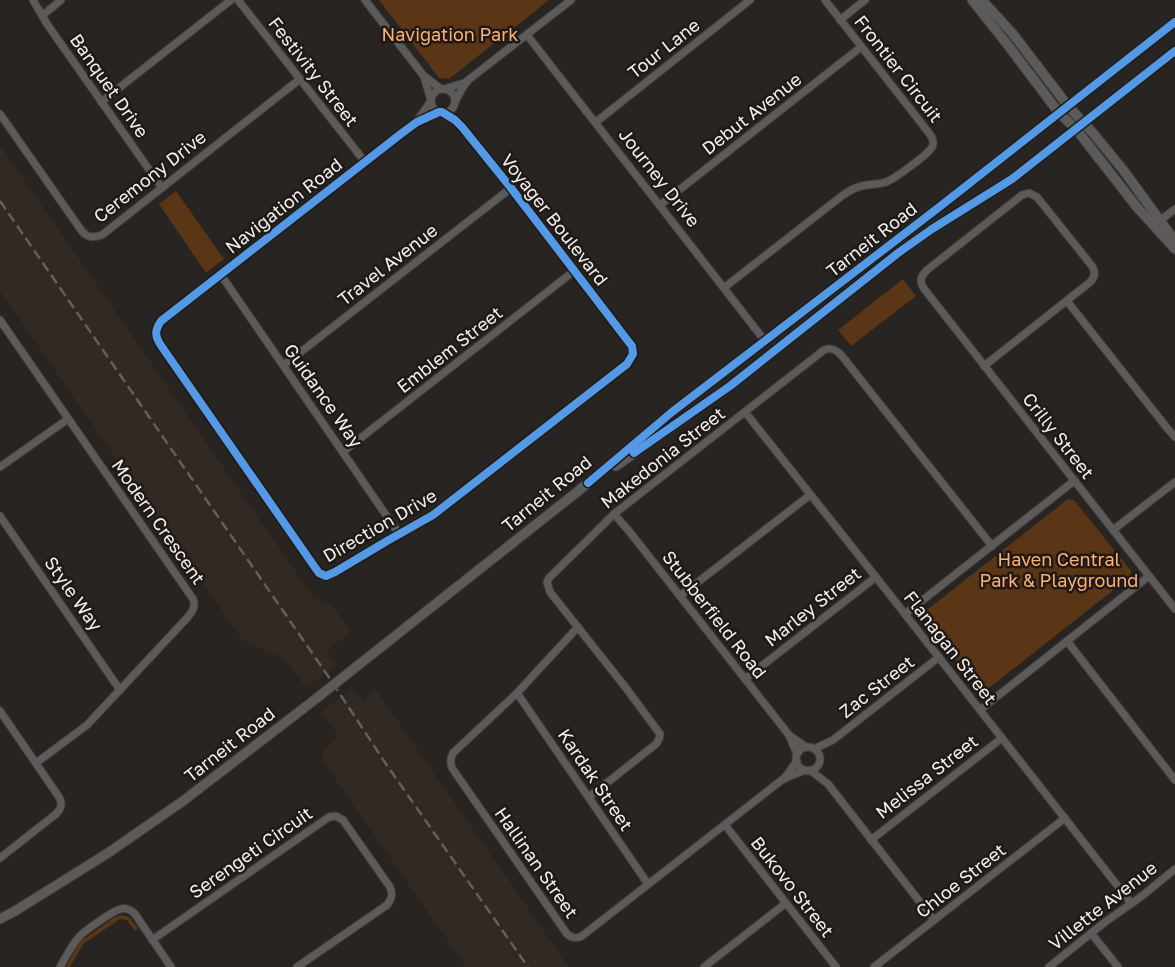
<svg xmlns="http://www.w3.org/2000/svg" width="1175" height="967" viewBox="0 0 1175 967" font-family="'Golos Text',sans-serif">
	<rect width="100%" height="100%" fill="#272422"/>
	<g fill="#322923">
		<polygon points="0,145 313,597 332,605 351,631 327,651 336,664 306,688 286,660 251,643 243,641 0,291"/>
		<polygon points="352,688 363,703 371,693 376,690 569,967 466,967 323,761 324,748 339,737 321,712"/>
	</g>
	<g fill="#5a3617">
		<polygon points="379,0 549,0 449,79 439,78"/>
		<polygon points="176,191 224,259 206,273 159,204"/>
		<polygon points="903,279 916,296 851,346 838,330"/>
		<polygon points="1068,499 1074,500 1131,571 1130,577 985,691 979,691 923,619 923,613"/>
		<polygon points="121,915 129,917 138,928 135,931 127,920 120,919 83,944 70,967 66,967 80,942 115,917"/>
	</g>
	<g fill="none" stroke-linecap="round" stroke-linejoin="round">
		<defs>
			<g id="minor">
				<polyline points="33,0 47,24 162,188"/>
				<polyline points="238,0 365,162"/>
				<polyline points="365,0 423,75 441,89"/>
				<polyline points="43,15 61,0"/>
				<polyline points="840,20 865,0"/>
				<polyline points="527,35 765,341"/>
				<polyline points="424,77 431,100"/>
				<polyline points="444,89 467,82"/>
				<circle cx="443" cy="101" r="12"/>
				<polyline points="101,102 231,0"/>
				<polyline points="455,102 463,87 467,81 571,0"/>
				<path d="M439,112l-22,10 -15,11 -241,188c-7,10 -6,16 1,26l152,219 5,7 7,3 9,-4 52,-31 46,-26 194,-151 6,-10 -1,-8 -4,-5 -117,-153 -49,-61 -7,-7 -13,-8"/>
				<path d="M0,114l81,116c6,8 12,8 21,5l198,-156"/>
				<polyline points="417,121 431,101"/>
				<polyline points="596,122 750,0"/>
				<polyline points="660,205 861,47"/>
				<polyline points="1158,222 1175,209"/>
				<polyline points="221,275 399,534"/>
				<path d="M725,287l118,-92c7,-5 15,-9 24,-10 7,-1 13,-1 19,-3 8,-3 43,-28 46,-35 3,-5 0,-10 -3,-14l-104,-133"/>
				<polyline points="1067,301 1167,428 1175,437"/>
				<path d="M0,320l193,279c3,8 -1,13 -6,19l-100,107 -51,38"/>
				<polyline points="284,365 511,188"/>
				<path d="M984,366l105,-83c6,-5 7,-11 3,-17l-55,-69 -8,-4 -7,2 -95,75c-7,7 -8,12 -2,20l250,319"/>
				<polyline points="745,412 883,586 1131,903"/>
				<polyline points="344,451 574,271"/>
				<polyline points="0,467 68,419"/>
				<polyline points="614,514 629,531 789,735 797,754"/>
				<polyline points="0,516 120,690"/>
				<polyline points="1113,530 1175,482"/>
				<polyline points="680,596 810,495"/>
				<polyline points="905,614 1074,481"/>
				<path d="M578,627l-61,66 -64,60c-3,5 -3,9 -1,15l115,166c5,4 9,5 15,2l201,-157 22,-9"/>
				<polyline points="1067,641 1175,780"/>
				<polyline points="745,679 876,577"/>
				<polyline points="517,693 648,884"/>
				<polyline points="980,710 1149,576"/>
				<path d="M0,711l59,86c4,7 2,12 -3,17l-56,44"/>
				<polyline points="789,735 806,747"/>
				<circle cx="808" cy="759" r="12"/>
				<polyline points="814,749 833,740 939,657"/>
				<polyline points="810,770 828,784 934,920"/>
				<polyline points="784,779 797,761"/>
				<path d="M589,797l67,-53 3,-5 1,-5 -34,-46 -76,-96 -3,-10 2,-4 65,-64 210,-164c8,-3 13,0 18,6l150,190"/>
				<polyline points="725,825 836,967"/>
				<polyline points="871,840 1002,738"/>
				<polyline points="1091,933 1118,967"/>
				<path d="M152,940l177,-123 7,-1 7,4 47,67c3,7 2,12 -3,18l-90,62"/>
				<path d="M60,967c6,-10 11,-21 19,-30 5,-6 35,-27 42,-28 6,-2 10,1 14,5l36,53"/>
				<polyline points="704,967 786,903"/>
				<polyline points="874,967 1065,818"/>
				<polyline points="1049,967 1105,922 1142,896 1175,869"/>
			</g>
			<g id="tertiary">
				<polyline points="972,0 1007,44 1059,113 1076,129 1136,206 1175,249"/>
				<polyline points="982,0 1013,34 1068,106 1093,133 1124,171 1175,241"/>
				<polyline points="616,466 730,386 898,253 932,229 1012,179 1175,51"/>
				<polyline points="337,682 577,492 672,412 938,208 1175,22"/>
				<polyline points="0,919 15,911 108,853 183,801 317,698"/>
			</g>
		</defs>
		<use href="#minor" stroke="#413e3d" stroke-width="9"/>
		<use href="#tertiary" stroke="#413e3d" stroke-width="11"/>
		<use href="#minor" stroke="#5d5b59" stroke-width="7"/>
		<use href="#tertiary" stroke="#5d5b59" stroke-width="9"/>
		<polyline stroke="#62605f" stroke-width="2.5" stroke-dasharray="10 5" stroke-linecap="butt" points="0,201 328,676 386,764 528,967"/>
		<defs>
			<polyline id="tertiary-bridge" points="317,698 337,682"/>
		</defs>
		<use href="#tertiary-bridge" stroke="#413e3d" stroke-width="11" stroke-linecap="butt"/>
		<use href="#tertiary-bridge" stroke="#5d5b59" stroke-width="9"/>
		<defs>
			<g id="cycleway">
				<path d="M439,112l-22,10 -15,11 -241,188c-7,10 -6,16 1,26l152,219 5,7 7,3 9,-4 52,-31 46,-26 194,-151 6,-10 -1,-8 -4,-5 -117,-153 -49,-61 -7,-7 -13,-8"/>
				<polyline points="634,453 730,386 898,253 932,229 1012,179 1175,51"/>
				<polyline points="588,483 672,412 938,208 1175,22"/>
			</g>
		</defs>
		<use href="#cycleway" stroke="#1f1a17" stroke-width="11"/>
		<use href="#cycleway" stroke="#5399e6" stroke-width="8"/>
	</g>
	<g text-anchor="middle" stroke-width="5" stroke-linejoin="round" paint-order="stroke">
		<g font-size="18" fill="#feb074" stroke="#1f1a17">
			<text x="450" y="41">Navigation Park</text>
			<text x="1059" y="566">Haven Central<tspan x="1059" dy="21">Park &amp; Playground</tspan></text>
		</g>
		<g font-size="18" fill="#f3f0ed" stroke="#1f1a17">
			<text transform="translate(664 49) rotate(-38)" y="6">Tour Lane</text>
			<text transform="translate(898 69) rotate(52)" y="6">Frontier Circuit</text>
			<text transform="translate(313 72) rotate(52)" y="6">Festivity Street</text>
			<text transform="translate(109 86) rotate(55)" y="6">Banquet Drive</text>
			<text transform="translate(752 114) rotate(-38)" y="6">Debut Avenue</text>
			<text transform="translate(150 177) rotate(-38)" y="6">Ceremony Drive</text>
			<text transform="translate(659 178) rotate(52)" y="6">Journey Drive</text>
			<text transform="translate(284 206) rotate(-38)" y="6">Navigation Road</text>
			<text transform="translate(554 220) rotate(52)" y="6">Voyager Boulevard</text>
			<text transform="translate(872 240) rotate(-38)" y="6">Tarneit Road</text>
			<text transform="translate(388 265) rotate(-38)" y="6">Travel Avenue</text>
			<text transform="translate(450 350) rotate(-38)" y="6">Emblem Street</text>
			<text transform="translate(323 396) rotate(55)" y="6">Guidance Way</text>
			<text transform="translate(1058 436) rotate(52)" y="6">Crilly Street</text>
			<text transform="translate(663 458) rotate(-38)" y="6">Makedonia Street</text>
			<text transform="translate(547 494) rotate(-39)" y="6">Tarneit Road</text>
			<text transform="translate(158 522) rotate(55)" y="6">Modern Crescent</text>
			<text transform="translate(380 526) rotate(-30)" y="6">Direction Drive</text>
			<text transform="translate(73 594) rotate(55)" y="6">Style Way</text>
			<text transform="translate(813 607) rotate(-38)" y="6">Marley Street</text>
			<text transform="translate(714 615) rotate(52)" y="6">Stubberfield Road</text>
			<text transform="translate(950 648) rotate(52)" y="6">Flanagan Street</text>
			<text transform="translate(877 687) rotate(-38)" y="6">Zac Street</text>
			<text transform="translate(230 745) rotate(-38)" y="6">Tarneit Road</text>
			<text transform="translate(927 777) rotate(-38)" y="6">Melissa Street</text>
			<text transform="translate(595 780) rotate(56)" y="6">Kardak Street</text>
			<text transform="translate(251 853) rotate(-35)" y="6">Serengeti Circuit</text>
			<text transform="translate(536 863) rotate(55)" y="6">Hallinan Street</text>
			<text transform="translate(961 881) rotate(-38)" y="6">Chloe Street</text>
			<text transform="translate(792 887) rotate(52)" y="6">Bukovo Street</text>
			<text transform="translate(1103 906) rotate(-38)" y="6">Villette Avenue</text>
		</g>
	</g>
</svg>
